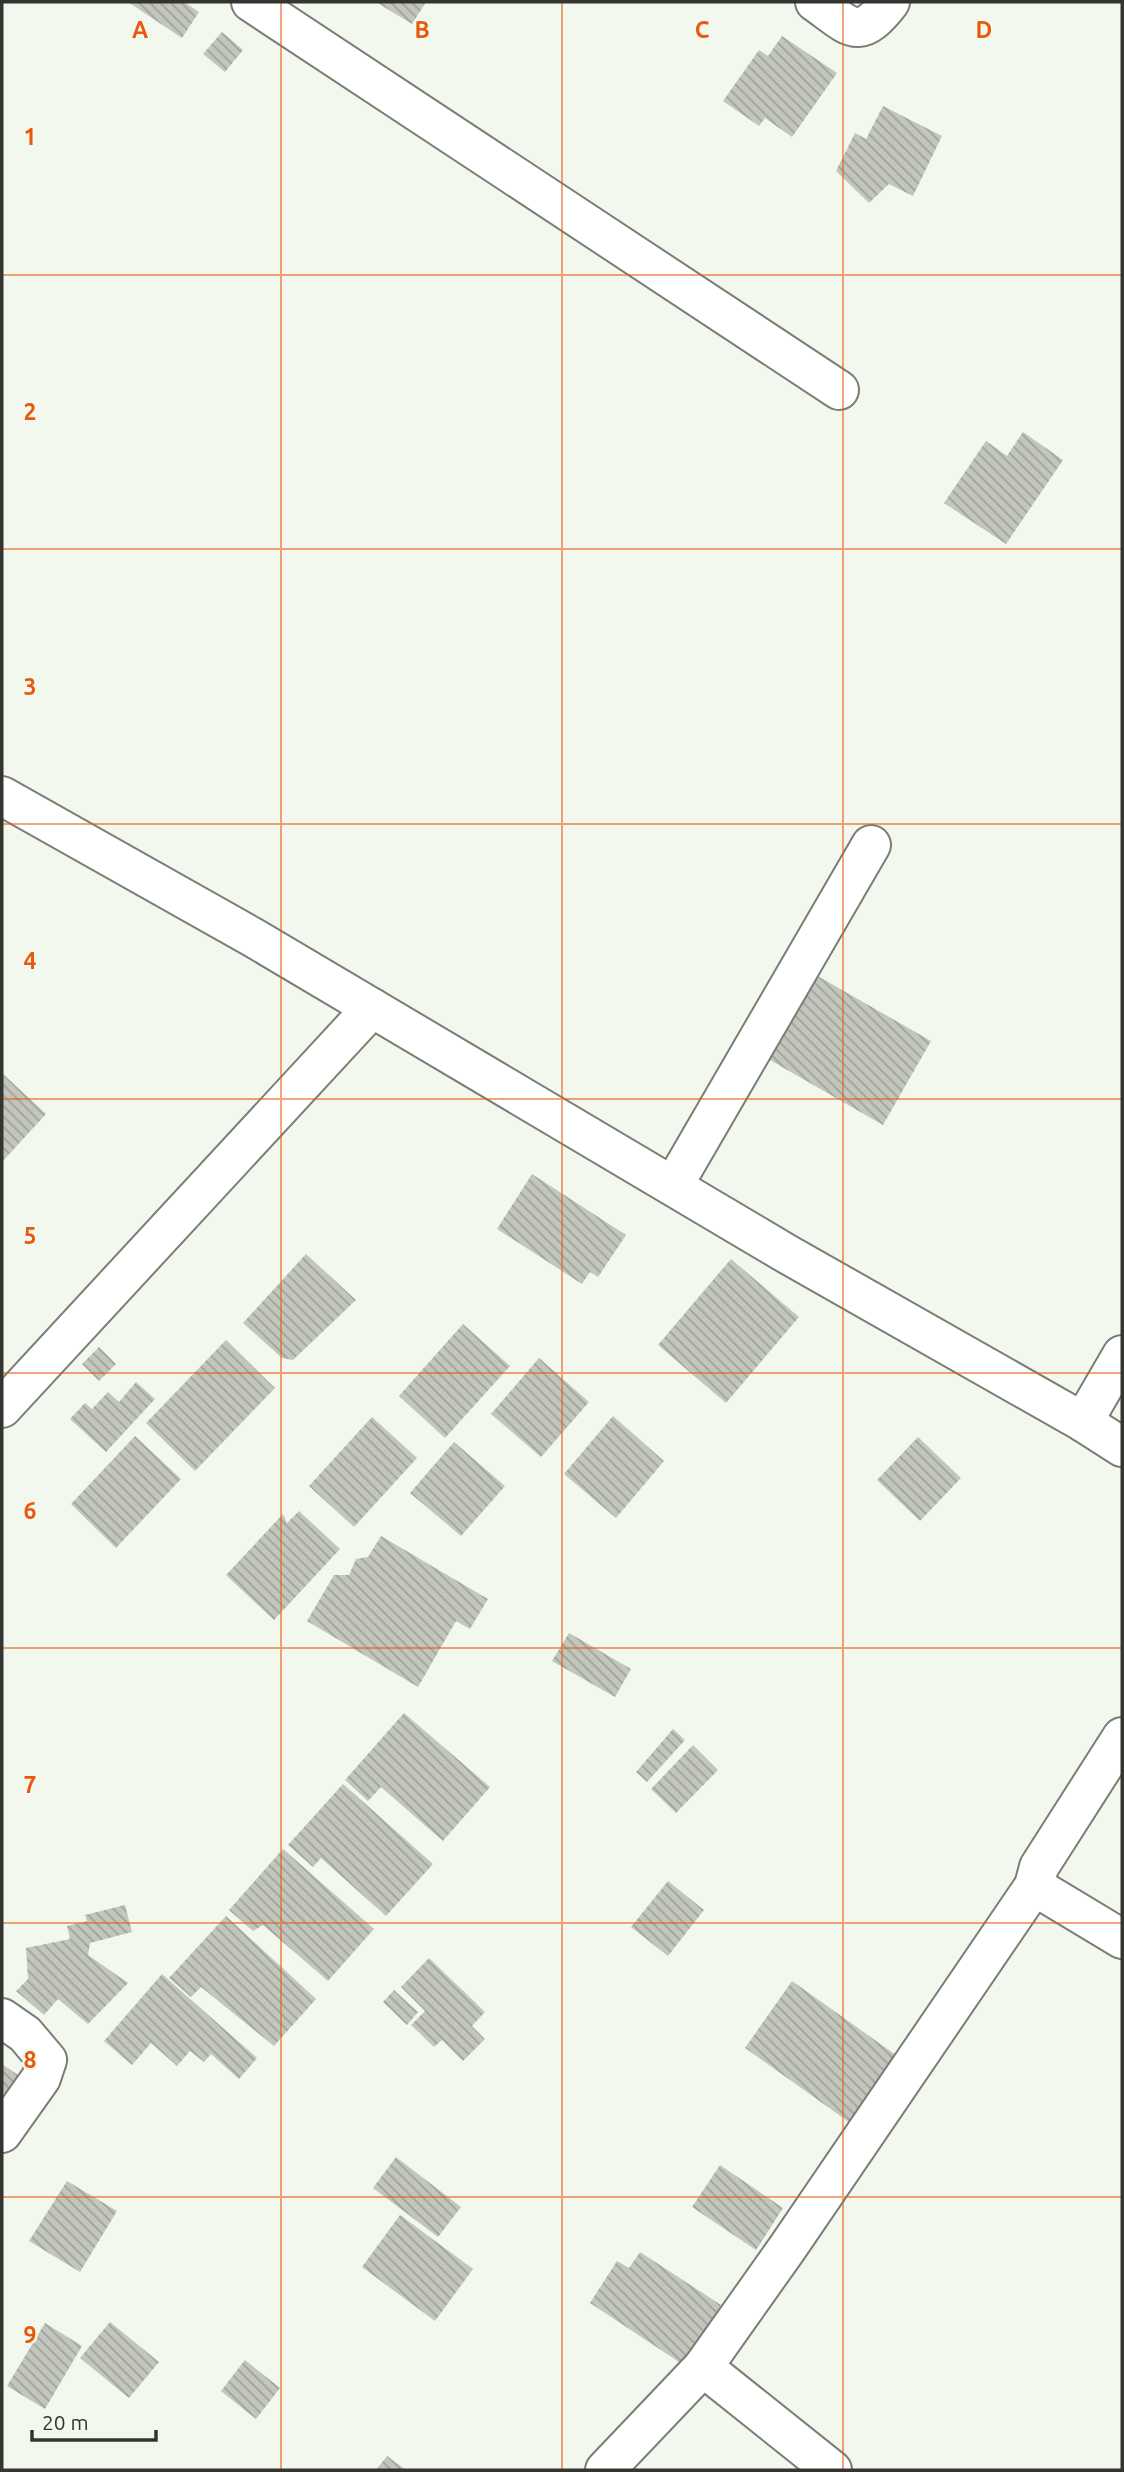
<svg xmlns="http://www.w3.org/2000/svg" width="1124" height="2472" viewBox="0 0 1124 2472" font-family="Ubuntu,sans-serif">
	<defs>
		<pattern id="building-back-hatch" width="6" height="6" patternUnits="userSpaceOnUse" patternTransform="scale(1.75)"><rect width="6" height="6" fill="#c2c6bd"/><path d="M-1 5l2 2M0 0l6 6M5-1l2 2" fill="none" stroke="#9ea29a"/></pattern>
	</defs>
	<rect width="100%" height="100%" fill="#f3f8ee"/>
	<g fill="url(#building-back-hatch)">
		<polygon points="128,2 184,2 199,12 182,38"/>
		<polygon points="376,2 426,2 412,24"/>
		<polygon points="222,32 243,50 225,72 203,54"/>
		<polygon points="782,36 837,73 792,137 765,118 759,126 723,101 759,50 768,56"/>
		<polygon points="883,106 942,136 913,196 889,184 869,203 836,171 855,133 866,139"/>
		<polygon points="1023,432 1063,460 1006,544 944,503 986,441 1007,456"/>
		<polygon points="809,971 931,1041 883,1125 761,1055"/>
		<polygon points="2,1073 46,1114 2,1162"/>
		<polygon points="532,1174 626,1235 598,1277 590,1272 582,1284 497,1229"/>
		<polygon points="306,1254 356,1300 293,1360 282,1358 243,1323"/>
		<polygon points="731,1259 799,1317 726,1403 658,1345"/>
		<polygon points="463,1324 510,1366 445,1438 399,1396"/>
		<polygon points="226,1340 275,1388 195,1471 146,1423"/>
		<polygon points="99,1347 116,1364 99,1381 82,1364"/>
		<polygon points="539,1358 589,1402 541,1457 491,1414"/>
		<polygon points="136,1382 155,1399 106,1452 70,1419 85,1403 92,1409 108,1392 119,1402"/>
		<polygon points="613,1416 664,1461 616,1518 564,1474"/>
		<polygon points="372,1417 417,1458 354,1527 309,1486"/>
		<polygon points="135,1436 181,1479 116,1548 71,1504"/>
		<polygon points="918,1437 961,1478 920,1521 877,1480"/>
		<polygon points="454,1442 505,1486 461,1536 410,1493"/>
		<polygon points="299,1511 340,1549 274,1620 226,1575 283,1514 287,1523"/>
		<polygon points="381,1536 488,1599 470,1629 456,1621 418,1687 307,1621 334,1575 349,1575 356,1559 368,1557"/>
		<polygon points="569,1633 631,1669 615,1697 552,1661"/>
		<polygon points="404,1713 490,1787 443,1841 381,1787 368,1801 345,1780"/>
		<polygon points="673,1729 685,1740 647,1782 636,1772"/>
		<polygon points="693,1745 718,1770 676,1813 651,1789"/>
		<polygon points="343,1784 433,1864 386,1916 321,1858 313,1867 288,1845"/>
		<polygon points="283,1849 374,1929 328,1981 263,1925 253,1931 229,1910"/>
		<polygon points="668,1881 704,1910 668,1956 631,1927"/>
		<polygon points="125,1905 132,1932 90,1943 88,1955 128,1983 88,2024 58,1999 44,2015 16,1991 28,1979 26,1948 70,1939 67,1926 87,1921 85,1915"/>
		<polygon points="226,1916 316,1999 274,2046 201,1987 191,1997 169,1978"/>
		<polygon points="429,1958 485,2012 472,2026 485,2039 463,2061 442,2040 434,2047 411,2025 425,2011 401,1987"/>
		<polygon points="162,1974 257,2058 239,2079 211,2054 204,2062 190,2051 177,2066 151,2043 132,2065 104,2041"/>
		<polygon points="792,1981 900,2058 853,2125 745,2048"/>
		<polygon points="394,1990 418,2012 407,2025 383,2002"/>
		<polygon points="2,2064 21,2077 8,2095 2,2091"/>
		<polygon points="396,2157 461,2207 438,2237 373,2188"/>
		<polygon points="720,2165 783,2208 756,2250 692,2207"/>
		<polygon points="67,2181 117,2211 80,2272 29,2241"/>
		<polygon points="400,2215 473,2269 435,2321 362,2267"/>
		<polygon points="640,2252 721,2305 682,2364 590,2303 617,2261 629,2268"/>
		<polygon points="110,2322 159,2362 129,2398 80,2358"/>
		<polygon points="45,2323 82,2346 45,2409 7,2386"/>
		<polygon points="245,2360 280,2388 256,2419 221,2391"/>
		<polygon points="387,2456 406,2470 376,2470"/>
	</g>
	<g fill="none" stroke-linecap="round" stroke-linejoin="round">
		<defs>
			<g id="minor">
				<polyline points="251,2 839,390"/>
				<path d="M815,2c36,25 43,41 75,0"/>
				<polyline points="2,796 254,938 787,1254 1083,1422 1122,1447"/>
				<polyline points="673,1186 871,845"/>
				<polyline points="2,1408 372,1008"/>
				<polyline points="1083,1422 1122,1355"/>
				<polyline points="1122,1737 1039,1867 1034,1886 1122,1939"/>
				<polyline points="2,2018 25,2034 47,2060 41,2078 2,2133"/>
				<polyline points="703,2367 832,2470"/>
				<polyline points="605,2470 703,2367 788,2247 1034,1886"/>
			</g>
		</defs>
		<use href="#minor" stroke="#7a7e75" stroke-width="42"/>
		<use href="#minor" stroke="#fff" stroke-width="38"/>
	</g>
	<path fill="none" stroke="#e8590c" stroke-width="2" stroke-opacity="0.55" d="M281,2v2468M562,2v2468M843,2v2468M2,275h1120M2,549h1120M2,824h1120M2,1099h1120M2,1373h1120M2,1648h1120M2,1923h1120M2,2197h1120"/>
	<g font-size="23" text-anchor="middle" font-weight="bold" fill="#e8590c" stroke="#f3f8ee" stroke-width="5" stroke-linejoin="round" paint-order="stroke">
		<text x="140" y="38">A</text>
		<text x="422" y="38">B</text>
		<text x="702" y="38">C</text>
		<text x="984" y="38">D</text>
		<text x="30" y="145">1</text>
		<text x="30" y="420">2</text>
		<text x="30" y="695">3</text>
		<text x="30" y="969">4</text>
		<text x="30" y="1244">5</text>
		<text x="30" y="1519">6</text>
		<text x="30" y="1793">7</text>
		<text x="30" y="2068">8</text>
		<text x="30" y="2343">9</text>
	</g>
	<rect width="1124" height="2472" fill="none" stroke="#343531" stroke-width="7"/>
	<path d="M32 2430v10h124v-10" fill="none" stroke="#343531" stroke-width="3.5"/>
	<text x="42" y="2430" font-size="21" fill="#343531" stroke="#f3f8ee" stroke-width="5" paint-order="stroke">20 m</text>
</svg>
